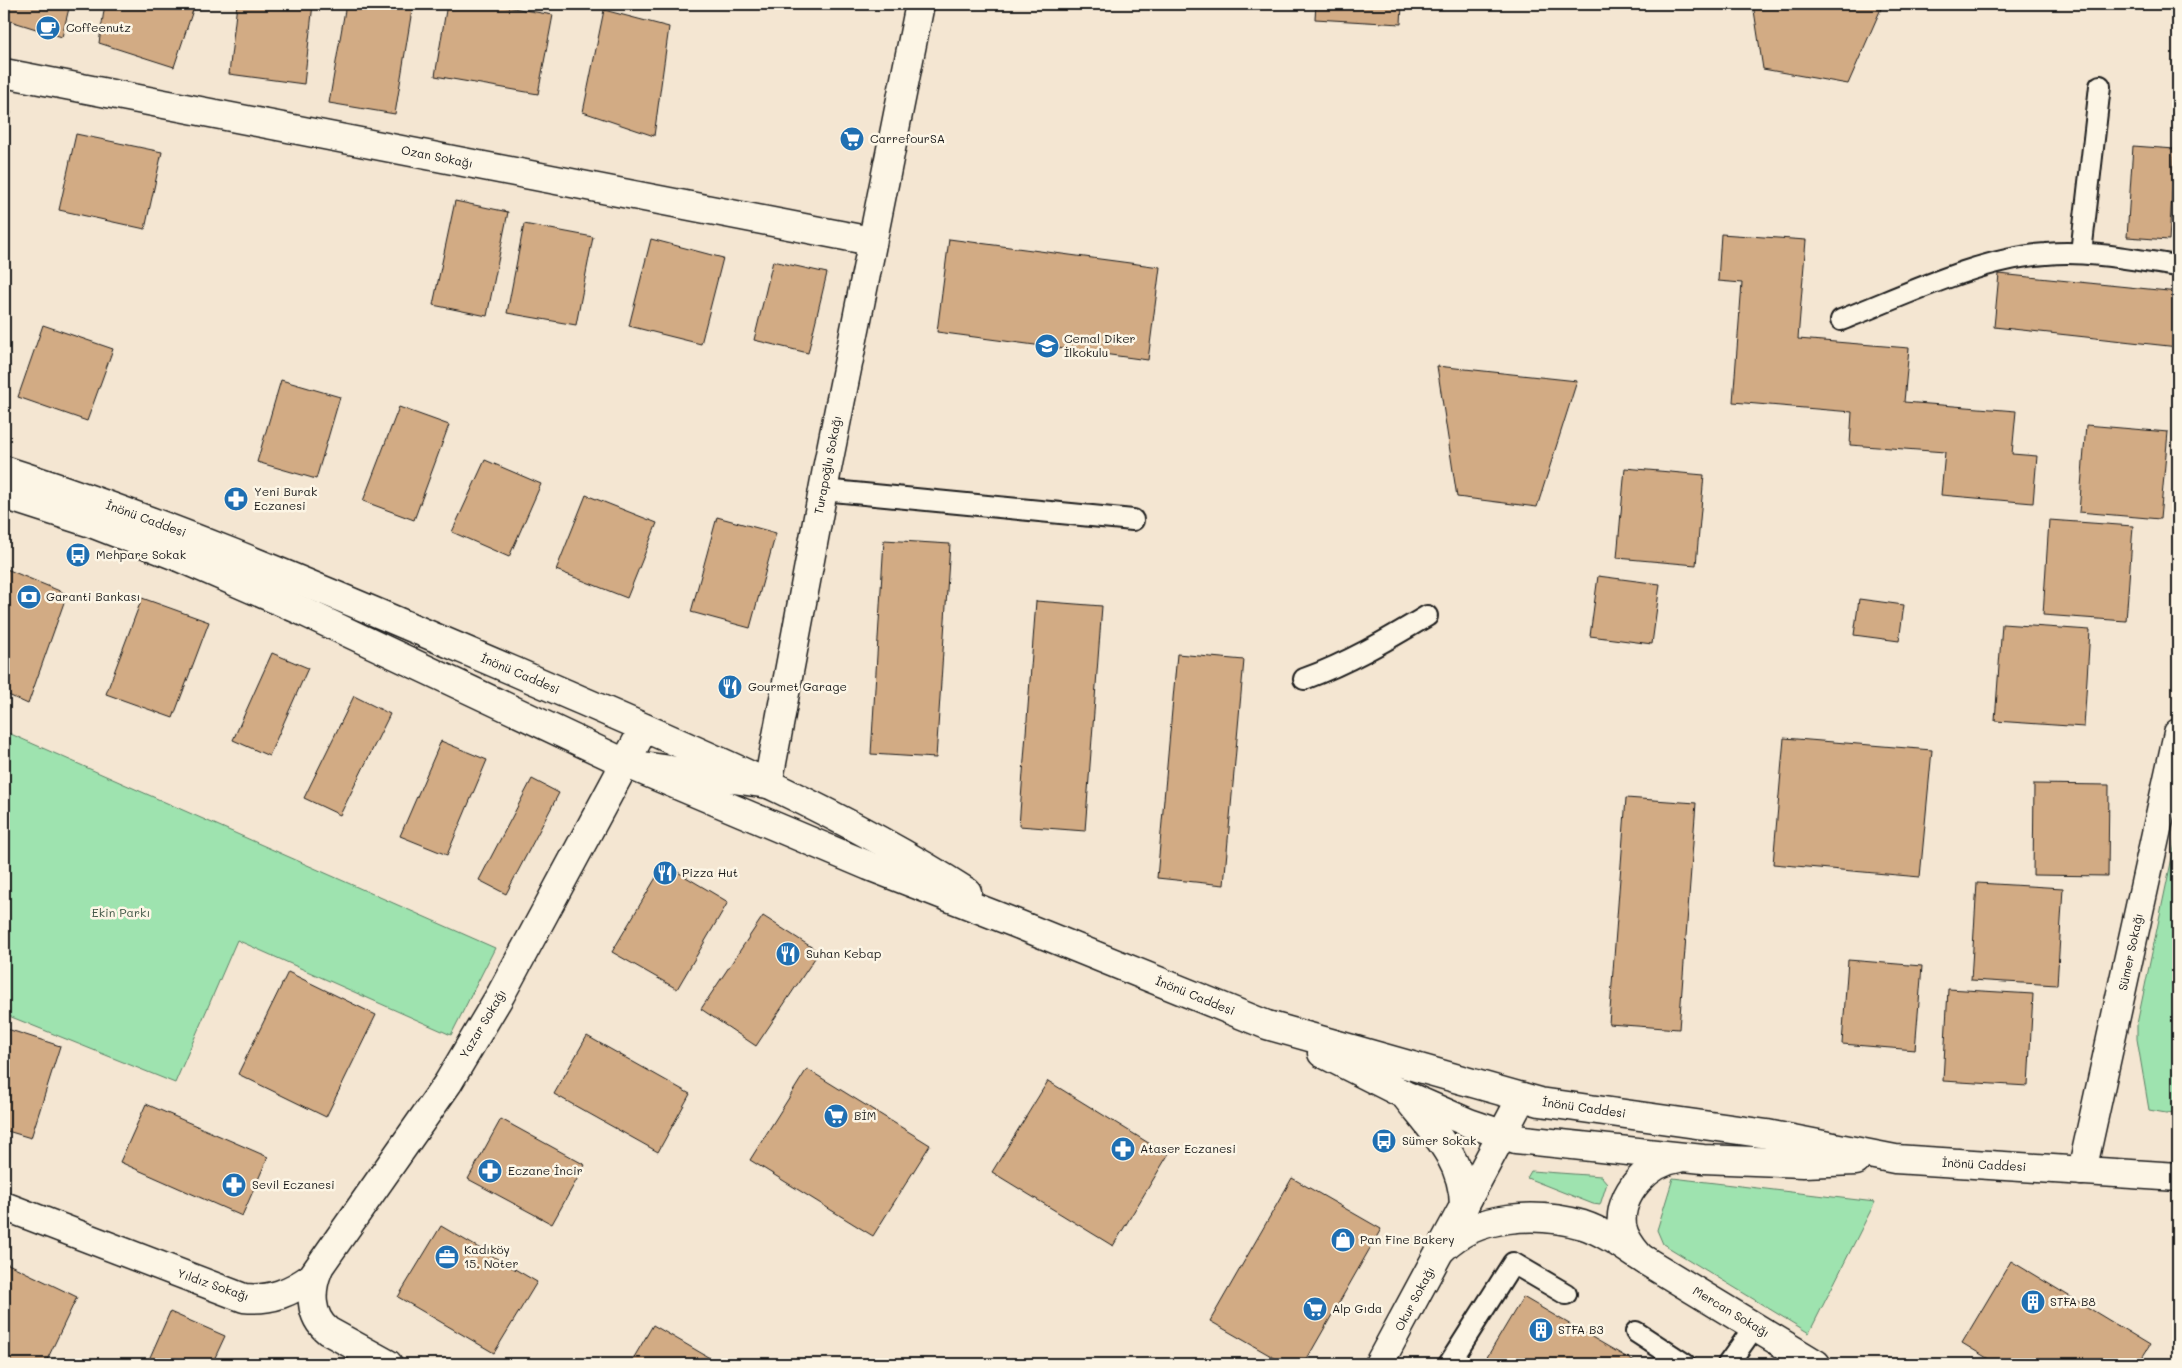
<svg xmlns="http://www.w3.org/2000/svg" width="2182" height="1368" viewBox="0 0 2182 1368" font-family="Mali,sans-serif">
	<rect width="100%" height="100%" fill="#f4e6d2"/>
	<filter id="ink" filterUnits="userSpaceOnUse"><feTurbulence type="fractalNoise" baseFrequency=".02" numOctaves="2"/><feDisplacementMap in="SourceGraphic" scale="10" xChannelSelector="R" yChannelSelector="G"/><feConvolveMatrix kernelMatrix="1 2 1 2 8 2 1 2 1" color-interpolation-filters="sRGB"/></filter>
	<g filter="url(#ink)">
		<g fill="#9ee3af" stroke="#5d8066">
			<polygon points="4,731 495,948 451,1035 237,940 175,1083 4,1014"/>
			<polygon points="2178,829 2178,1112 2166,1113 2149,1110 2137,1039 2137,1024"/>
			<polygon points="1531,1171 1601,1176 1607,1183 1600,1205 1593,1204 1527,1178"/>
			<polygon points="1673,1178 1875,1202 1809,1333 1663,1244 1657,1230"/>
		</g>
		<g fill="#d2ab84" stroke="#1c1c1c">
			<polygon points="4,4 70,4 62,37 4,19"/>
			<polygon points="105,4 195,4 174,67 99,43"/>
			<polygon points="237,4 313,4 304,84 229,74"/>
			<polygon points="346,4 413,4 395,114 329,103"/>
			<polygon points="447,4 490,4 553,15 538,94 435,76"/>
			<polygon points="1316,4 1402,4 1401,24 1315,19"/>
			<polygon points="1753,4 1883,4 1848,84 1763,69"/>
			<polygon points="604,10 669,27 654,136 583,112"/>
			<polygon points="4,111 11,112 4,152"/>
			<polygon points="76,134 162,152 145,229 59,210"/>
			<polygon points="2133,146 2175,149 2169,240 2127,237"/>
			<polygon points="455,201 508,212 487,316 433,305"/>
			<polygon points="524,224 593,237 576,325 507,313"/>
			<polygon points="1721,234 1806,240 1798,339 1909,348 1904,402 2016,411 2012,454 2037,456 2033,503 1941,495 1945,452 1850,445 1852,412 1733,402 1742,283 1718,281"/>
			<polygon points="651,239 723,258 701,344 629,326"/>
			<polygon points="949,239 1160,267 1148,360 937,332"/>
			<polygon points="773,261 827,273 808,353 754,340"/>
			<polygon points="1999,274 2178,292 2178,347 1994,327"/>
			<polygon points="43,325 113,349 87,421 18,397"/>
			<polygon points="1437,366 1577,381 1537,507 1457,497"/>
			<polygon points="281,380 340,397 316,479 257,462"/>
			<polygon points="399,407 449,425 414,520 363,501"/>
			<polygon points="2086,425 2168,432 2160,519 2079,512"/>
			<polygon points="485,460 541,484 509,557 452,532"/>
			<polygon points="1625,468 1704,475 1696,565 1617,558"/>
			<polygon points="586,495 657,523 627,598 556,570"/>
			<polygon points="717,517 776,533 750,628 691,612"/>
			<polygon points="2049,520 2133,526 2126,621 2043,615"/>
			<polygon points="884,540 950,544 936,758 871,754"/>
			<polygon points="4,568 67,594 28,704 4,693"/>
			<polygon points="1598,576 1660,584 1652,644 1590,636"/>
			<polygon points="142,598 209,622 173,718 106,694"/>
			<polygon points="1859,599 1904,605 1899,641 1854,635"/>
			<polygon points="1036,601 1102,606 1085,831 1019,826"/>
			<polygon points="2002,624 2090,630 2084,727 1995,721"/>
			<polygon points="272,653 308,668 269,756 233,740"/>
			<polygon points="1177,654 1244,660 1224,885 1157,878"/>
			<polygon points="354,696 390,714 340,815 304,798"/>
			<polygon points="1784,738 1932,750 1920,877 1773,864"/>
			<polygon points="441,741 487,760 447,855 400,836"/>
			<polygon points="532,779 559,793 506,894 479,880"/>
			<polygon points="2034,784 2109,785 2108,876 2033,875"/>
			<polygon points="1626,798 1696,803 1679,1029 1609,1024"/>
			<polygon points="664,864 728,902 677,989 612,952"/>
			<polygon points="1977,883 2063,888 2057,985 1971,980"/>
			<polygon points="763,916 819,952 756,1046 701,1009"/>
			<polygon points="1848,960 1922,966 1915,1050 1842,1044"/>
			<polygon points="288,972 376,1015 326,1117 238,1074"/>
			<polygon points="1948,989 2033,994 2028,1086 1943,1081"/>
			<polygon points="4,1028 60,1046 31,1138 4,1130"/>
			<polygon points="587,1036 690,1094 658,1152 554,1094"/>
			<polygon points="807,1069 930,1145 873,1236 750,1160"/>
			<polygon points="1048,1081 1168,1155 1113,1246 992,1172"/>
			<polygon points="146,1104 268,1157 242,1216 120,1162"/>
			<polygon points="501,1119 585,1165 552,1224 468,1179"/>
			<polygon points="1292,1178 1381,1229 1304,1364 1285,1364 1210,1321"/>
			<polygon points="441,1226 537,1282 494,1353 398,1297"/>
			<polygon points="2011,1261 2150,1345 2138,1364 1997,1364 1962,1343"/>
			<polygon points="4,1262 77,1297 45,1364 4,1364"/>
			<polygon points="1523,1297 1638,1364 1483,1364"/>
			<polygon points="170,1312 225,1336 212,1364 147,1364"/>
			<polygon points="653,1325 720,1364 630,1364"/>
		</g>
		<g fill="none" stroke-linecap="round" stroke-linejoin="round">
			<defs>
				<g id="lane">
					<polyline points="2081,253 2100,86"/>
					<path d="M1841,320c62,-24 139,-62 205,-66 44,-4 89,6 132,12"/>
					<polyline points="823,490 1133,520"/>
					<path d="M1304,679c44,-16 83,-39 123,-63"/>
					<polyline points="1636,1332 1685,1364"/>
					<polyline points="1449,1364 1513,1263 1566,1294"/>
					<polyline points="1728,1364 1755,1326"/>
				</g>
				<g id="street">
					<polyline points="4,73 871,241"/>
					<polyline points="643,766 768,784 827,469 920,4"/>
					<polyline points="2082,1171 2178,733"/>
					<path d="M4,1206l240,92c27,3 47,-6 68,-21l136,-194 53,-89 143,-266"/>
					<polyline points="1646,1261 1816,1364"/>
					<path d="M318,1270c-8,20 -9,46 10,61l60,33"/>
					<polyline points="1379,1364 1464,1206"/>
				</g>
				<g id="secondary">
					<path d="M4,470c175,56 343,130 512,202 153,67 310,130 451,220"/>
					<polyline points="4,495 91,523 176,556 300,610 625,763 869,866 1015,923 1267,1025 1540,1102 1767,1134 1895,1159 2178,1177"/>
					<polyline points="1322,1053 1405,1095 1469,1123 1516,1139 1703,1159 1803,1163 1856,1161"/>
					<path d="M1407,1098c26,33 57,63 57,108"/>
					<polyline points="1464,1206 1522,1097"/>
					<path d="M1442,1249c34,-35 96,-37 141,-24 22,7 44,24 63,36"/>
					<path d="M1639,1256c-7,-8 -15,-19 -17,-30 -4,-33 27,-64 57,-68"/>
				</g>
			</defs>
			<use href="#lane" stroke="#1c1c1c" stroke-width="24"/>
			<use href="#street" stroke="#1c1c1c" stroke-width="31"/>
			<use href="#secondary" stroke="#1c1c1c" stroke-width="31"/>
			<use href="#lane" stroke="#fcf5e5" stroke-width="20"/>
			<use href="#street" stroke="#fcf5e5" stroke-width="28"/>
			<use href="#secondary" stroke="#fcf5e5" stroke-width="28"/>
		</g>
	</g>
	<defs>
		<symbol id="cafe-disc" viewBox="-11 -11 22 22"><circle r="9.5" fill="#1f6fb2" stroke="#fcf5e5"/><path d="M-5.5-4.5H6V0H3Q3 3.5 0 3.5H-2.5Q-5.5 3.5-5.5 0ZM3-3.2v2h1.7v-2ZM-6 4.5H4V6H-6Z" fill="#fff"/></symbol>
		<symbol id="supermarket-disc" viewBox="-11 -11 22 22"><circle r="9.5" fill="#1f6fb2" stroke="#fcf5e5"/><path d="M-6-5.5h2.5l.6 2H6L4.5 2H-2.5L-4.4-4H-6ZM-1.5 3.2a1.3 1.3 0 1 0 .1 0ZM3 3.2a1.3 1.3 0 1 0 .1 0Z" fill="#fff"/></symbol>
		<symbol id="school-disc" viewBox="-11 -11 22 22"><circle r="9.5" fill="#1f6fb2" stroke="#fcf5e5"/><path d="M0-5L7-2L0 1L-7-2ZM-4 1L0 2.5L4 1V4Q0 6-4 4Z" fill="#fff"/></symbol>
		<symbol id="pharmacy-disc" viewBox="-11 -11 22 22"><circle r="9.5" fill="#1f6fb2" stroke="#fcf5e5"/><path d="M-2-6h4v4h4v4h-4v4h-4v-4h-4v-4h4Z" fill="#fff"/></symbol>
		<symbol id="bus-disc" viewBox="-11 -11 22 22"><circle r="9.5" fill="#1f6fb2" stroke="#fcf5e5"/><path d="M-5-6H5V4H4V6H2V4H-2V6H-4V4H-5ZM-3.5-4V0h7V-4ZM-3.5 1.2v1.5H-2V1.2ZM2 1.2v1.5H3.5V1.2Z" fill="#fff"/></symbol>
		<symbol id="bank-disc" viewBox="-11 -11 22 22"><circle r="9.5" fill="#1f6fb2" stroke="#fcf5e5"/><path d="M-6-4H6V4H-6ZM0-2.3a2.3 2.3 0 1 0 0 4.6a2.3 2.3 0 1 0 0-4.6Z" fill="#fff"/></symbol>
		<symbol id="restaurant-disc" viewBox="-11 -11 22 22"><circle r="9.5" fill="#1f6fb2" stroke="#fcf5e5"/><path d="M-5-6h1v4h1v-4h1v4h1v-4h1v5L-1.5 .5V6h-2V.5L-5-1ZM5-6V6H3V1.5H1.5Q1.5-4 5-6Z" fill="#fff"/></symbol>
		<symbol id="shop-disc" viewBox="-11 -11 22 22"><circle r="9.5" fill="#1f6fb2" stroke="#fcf5e5"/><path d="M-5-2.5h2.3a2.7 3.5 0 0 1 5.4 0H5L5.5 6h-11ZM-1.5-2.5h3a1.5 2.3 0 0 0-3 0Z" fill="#fff"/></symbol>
		<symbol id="office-disc" viewBox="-11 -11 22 22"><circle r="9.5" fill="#1f6fb2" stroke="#fcf5e5"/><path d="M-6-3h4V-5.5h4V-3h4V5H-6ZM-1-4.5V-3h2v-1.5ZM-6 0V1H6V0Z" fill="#fff"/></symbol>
		<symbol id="building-disc" viewBox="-11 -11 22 22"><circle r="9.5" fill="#1f6fb2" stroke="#fcf5e5"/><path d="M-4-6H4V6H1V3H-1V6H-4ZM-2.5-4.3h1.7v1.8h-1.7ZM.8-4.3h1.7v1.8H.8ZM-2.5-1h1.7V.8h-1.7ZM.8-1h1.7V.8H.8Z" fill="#fff"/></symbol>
	</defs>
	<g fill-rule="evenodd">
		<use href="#cafe-disc" x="34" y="14" width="28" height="28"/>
		<use href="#supermarket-disc" x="838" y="125" width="28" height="28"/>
		<use href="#school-disc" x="1033" y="332" width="28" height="28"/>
		<use href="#pharmacy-disc" x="222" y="485" width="28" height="28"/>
		<use href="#bus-disc" x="64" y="541" width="28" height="28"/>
		<use href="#bank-disc" x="15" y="583" width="28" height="28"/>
		<use href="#restaurant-disc" x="716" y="673" width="28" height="28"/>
		<use href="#restaurant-disc" x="651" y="859" width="28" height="28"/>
		<use href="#restaurant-disc" x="774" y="940" width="28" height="28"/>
		<use href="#supermarket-disc" x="822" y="1102" width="28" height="28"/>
		<use href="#bus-disc" x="1370" y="1127" width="28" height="28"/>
		<use href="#pharmacy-disc" x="1109" y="1135" width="28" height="28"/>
		<use href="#pharmacy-disc" x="476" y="1157" width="28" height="28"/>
		<use href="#pharmacy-disc" x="220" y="1171" width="28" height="28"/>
		<use href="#shop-disc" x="1329" y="1226" width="28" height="28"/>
		<use href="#office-disc" x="433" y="1243" width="28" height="28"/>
		<use href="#building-disc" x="2019" y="1288" width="28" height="28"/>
		<use href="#supermarket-disc" x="1301" y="1295" width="28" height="28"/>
		<use href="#building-disc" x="1527" y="1316" width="28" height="28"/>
	</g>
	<g text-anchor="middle" stroke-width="5" stroke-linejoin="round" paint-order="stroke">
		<g font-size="12" fill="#1c1c1c" stroke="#fcf5e5" text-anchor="start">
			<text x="66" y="32">Coffeenutz</text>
			<text x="870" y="143">CarrefourSA</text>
			<text x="1064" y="343">Cemal Diker<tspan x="1064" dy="14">İlkokulu</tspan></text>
			<text x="254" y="496">Yeni Burak<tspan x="254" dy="14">Eczanesi</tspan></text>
			<text x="96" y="559">Mehpare Sokak</text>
			<text x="46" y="601">Garanti Bankası</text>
			<text x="748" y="691">Gourmet Garage</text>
			<text x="682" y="877">Pizza Hut</text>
			<text x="806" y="958">Suhan Kebap</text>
			<text x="854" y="1120">BİM</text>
			<text x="1402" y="1145">Sümer Sokak</text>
			<text x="1140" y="1153">Ataser Eczanesi</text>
			<text x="508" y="1175">Eczane İncir</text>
			<text x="252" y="1189">Sevil Eczanesi</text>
			<text x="1360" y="1244">Pan Fine Bakery</text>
			<text x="464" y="1254">Kadıköy<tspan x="464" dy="14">15. Noter</tspan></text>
			<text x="2050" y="1306">STFA B8</text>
			<text x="1332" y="1313">Alp Gıda</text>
			<text x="1558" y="1334">STFA B3</text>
		</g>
		<g font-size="12" fill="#1c1c1c" stroke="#fcf5e5">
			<text transform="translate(437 157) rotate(11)" y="4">Ozan Sokağı</text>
			<text transform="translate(828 465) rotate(-79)" y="4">Turapoğlu Sokağı</text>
			<text transform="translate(146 519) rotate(20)" y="4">İnönü Caddesi</text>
			<text transform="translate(520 674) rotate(23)" y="4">İnönü Caddesi</text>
			<text transform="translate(2131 952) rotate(-78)" y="4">Sümer Sokağı</text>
			<text transform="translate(1195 996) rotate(22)" y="4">İnönü Caddesi</text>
			<text transform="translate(483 1024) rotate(-59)" y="4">Yazar Sokağı</text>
			<text transform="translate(1584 1108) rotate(8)" y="4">İnönü Caddesi</text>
			<text transform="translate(1984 1165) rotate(3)" y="4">İnönü Caddesi</text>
			<text transform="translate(213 1285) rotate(19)" y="4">Yıldız Sokağı</text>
			<text transform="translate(1415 1299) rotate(-62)" y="4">Okur Sokağı</text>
			<text transform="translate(1731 1312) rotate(31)" y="4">Mercan Sokağı</text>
		</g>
		<g font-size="12" fill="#435848" stroke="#fcf5e5">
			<text x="121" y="917">Ekin Parkı</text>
		</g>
	</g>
	<rect width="2182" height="1368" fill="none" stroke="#fcf5e5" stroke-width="20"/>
	<rect x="10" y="10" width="2162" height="1348" fill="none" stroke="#1c1c1c" stroke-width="2" filter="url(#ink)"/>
</svg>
